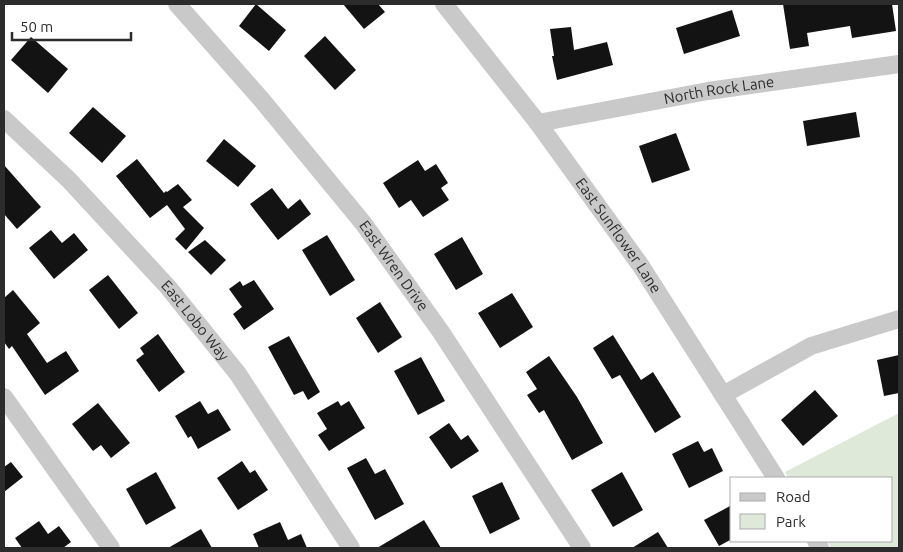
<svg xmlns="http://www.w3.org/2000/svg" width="903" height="552" viewBox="0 0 903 552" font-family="Ubuntu,sans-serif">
	<rect width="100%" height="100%" fill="#fff"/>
	<polygon fill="#dee9da" points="899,413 899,548 831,548 827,541 892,541 892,478 788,478 785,472"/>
	<g fill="#131313">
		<polygon points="256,4 286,30 269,51 239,26"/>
		<polygon points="343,4 378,4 385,12 364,29"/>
		<polygon points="783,4 892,4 896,31 852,38 850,26 807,33 809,46 790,49"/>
		<polygon points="732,10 740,36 684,54 676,28"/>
		<polygon points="571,27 574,50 607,42 613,65 557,80 552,56 554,56 550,29"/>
		<polygon points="325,36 356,70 335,90 304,56"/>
		<polygon points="31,37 68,69 48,93 11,60"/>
		<polygon points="93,107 126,136 102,163 69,133"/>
		<polygon points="856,112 860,137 807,146 803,121"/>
		<polygon points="676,133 690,170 652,183 639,146"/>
		<polygon points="224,139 256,166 238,187 206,161"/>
		<polygon points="137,159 164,193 166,191 167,192 178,184 192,200 183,207 204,228 186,250 175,239 185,229 167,205 150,218 116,176"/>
		<polygon points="418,160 425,171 436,164 448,183 441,188 449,200 423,217 411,200 399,208 383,183"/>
		<polygon points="4,165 41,207 17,229 4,214"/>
		<polygon points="272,188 288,209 300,199 311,214 278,240 250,204"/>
		<polygon points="51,230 62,243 74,233 88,250 54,279 29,248"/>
		<polygon points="327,235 355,280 330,296 302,250"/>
		<polygon points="462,237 483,274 456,290 434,254"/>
		<polygon points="205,240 226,260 211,275 188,252"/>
		<polygon points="108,275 138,313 119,329 89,290"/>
		<polygon points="254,280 274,309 244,330 233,314 242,307 229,289 240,281 243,286"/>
		<polygon points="13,290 40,323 27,334 47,363 66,351 79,371 45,395 12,346 9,349 4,342 4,298"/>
		<polygon points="512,293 533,327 500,348 478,313"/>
		<polygon points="380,302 402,337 378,353 356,318"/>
		<polygon points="158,334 185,372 159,392 136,360 144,354 140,348"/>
		<polygon points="613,335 641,380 653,372 681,417 655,433 620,375 612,379 593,348"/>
		<polygon points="289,336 320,392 308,400 303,391 294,395 268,347"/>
		<polygon points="899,355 899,393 884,396 877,360"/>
		<polygon points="549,356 577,397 603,443 572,460 544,410 539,413 527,395 537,389 526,372"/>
		<polygon points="421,357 445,401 418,415 394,371"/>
		<polygon points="815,390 838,416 803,446 781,420"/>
		<polygon points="200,401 208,414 218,409 231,430 198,449 191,436 188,438 175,416"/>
		<polygon points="338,401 341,406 349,401 365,428 329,451 318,435 327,429 317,413"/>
		<polygon points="98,403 130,443 111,458 101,445 93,451 72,424"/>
		<polygon points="449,423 461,440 468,435 479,451 451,469 429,437"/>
		<polygon points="698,441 704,452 712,448 723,471 689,488 672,454"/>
		<polygon points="366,458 375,474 385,469 404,504 375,520 347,468"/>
		<polygon points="242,461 250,473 255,470 268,490 238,510 217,478"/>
		<polygon points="11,462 23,477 4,492 4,467"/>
		<polygon points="156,472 176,508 146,525 126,489"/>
		<polygon points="622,472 643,510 613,527 591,490"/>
		<polygon points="502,482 520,519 490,534 472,496"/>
		<polygon points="732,505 732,539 719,546 704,520"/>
		<polygon points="424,520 441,548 377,548"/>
		<polygon points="39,521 48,534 59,526 71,542 63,548 22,548 15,538"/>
		<polygon points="280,522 288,540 301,534 307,548 259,548 253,534"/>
		<polygon points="201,529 212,548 168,548"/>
		<polygon points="658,532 668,548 632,548"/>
	</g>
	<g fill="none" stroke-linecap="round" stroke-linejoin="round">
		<g stroke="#c9c9c9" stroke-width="18">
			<path id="s1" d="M177,4l84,95 102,124 78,109 141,216"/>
			<path id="s2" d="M444,4l94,119 103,143 135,212"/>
			<path id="s3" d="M4,119l65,61 99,107 70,87 113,174"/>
			<path id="s4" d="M538,123l170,-32 191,-27"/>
			<polyline points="723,395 811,346 899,319"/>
			<polyline points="4,397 111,548"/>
			<polyline points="816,541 820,548"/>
		</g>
	</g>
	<g text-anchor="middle" stroke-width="5" stroke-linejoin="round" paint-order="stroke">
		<g font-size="15" fill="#2c2c2c" stroke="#fff">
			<text dy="5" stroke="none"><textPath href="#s4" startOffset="184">North Rock Lane</textPath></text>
			<text dy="5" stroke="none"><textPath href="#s2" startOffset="290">East Sunflower Lane</textPath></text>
			<text dy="5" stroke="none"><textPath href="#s1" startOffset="340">East Wren Drive</textPath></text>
			<text dy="5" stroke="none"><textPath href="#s3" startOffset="278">East Lobo Way</textPath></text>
		</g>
	</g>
	<rect width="903" height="552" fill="none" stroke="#2c2c2c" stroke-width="10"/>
	<rect x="730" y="477" width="162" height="65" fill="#ffffff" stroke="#ababab"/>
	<rect x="740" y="493" width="25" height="8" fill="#c9c9c9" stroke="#ababab"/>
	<text x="776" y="502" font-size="15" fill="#2c2c2c">Road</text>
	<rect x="740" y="514" width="25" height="15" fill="#dee9da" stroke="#ababab"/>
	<text x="776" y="527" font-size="15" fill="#2c2c2c">Park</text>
	<path d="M12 32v8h119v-8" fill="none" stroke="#2c2c2c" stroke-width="2.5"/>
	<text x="20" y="32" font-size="15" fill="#2c2c2c" stroke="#ffffff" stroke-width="4" paint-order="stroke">50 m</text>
</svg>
